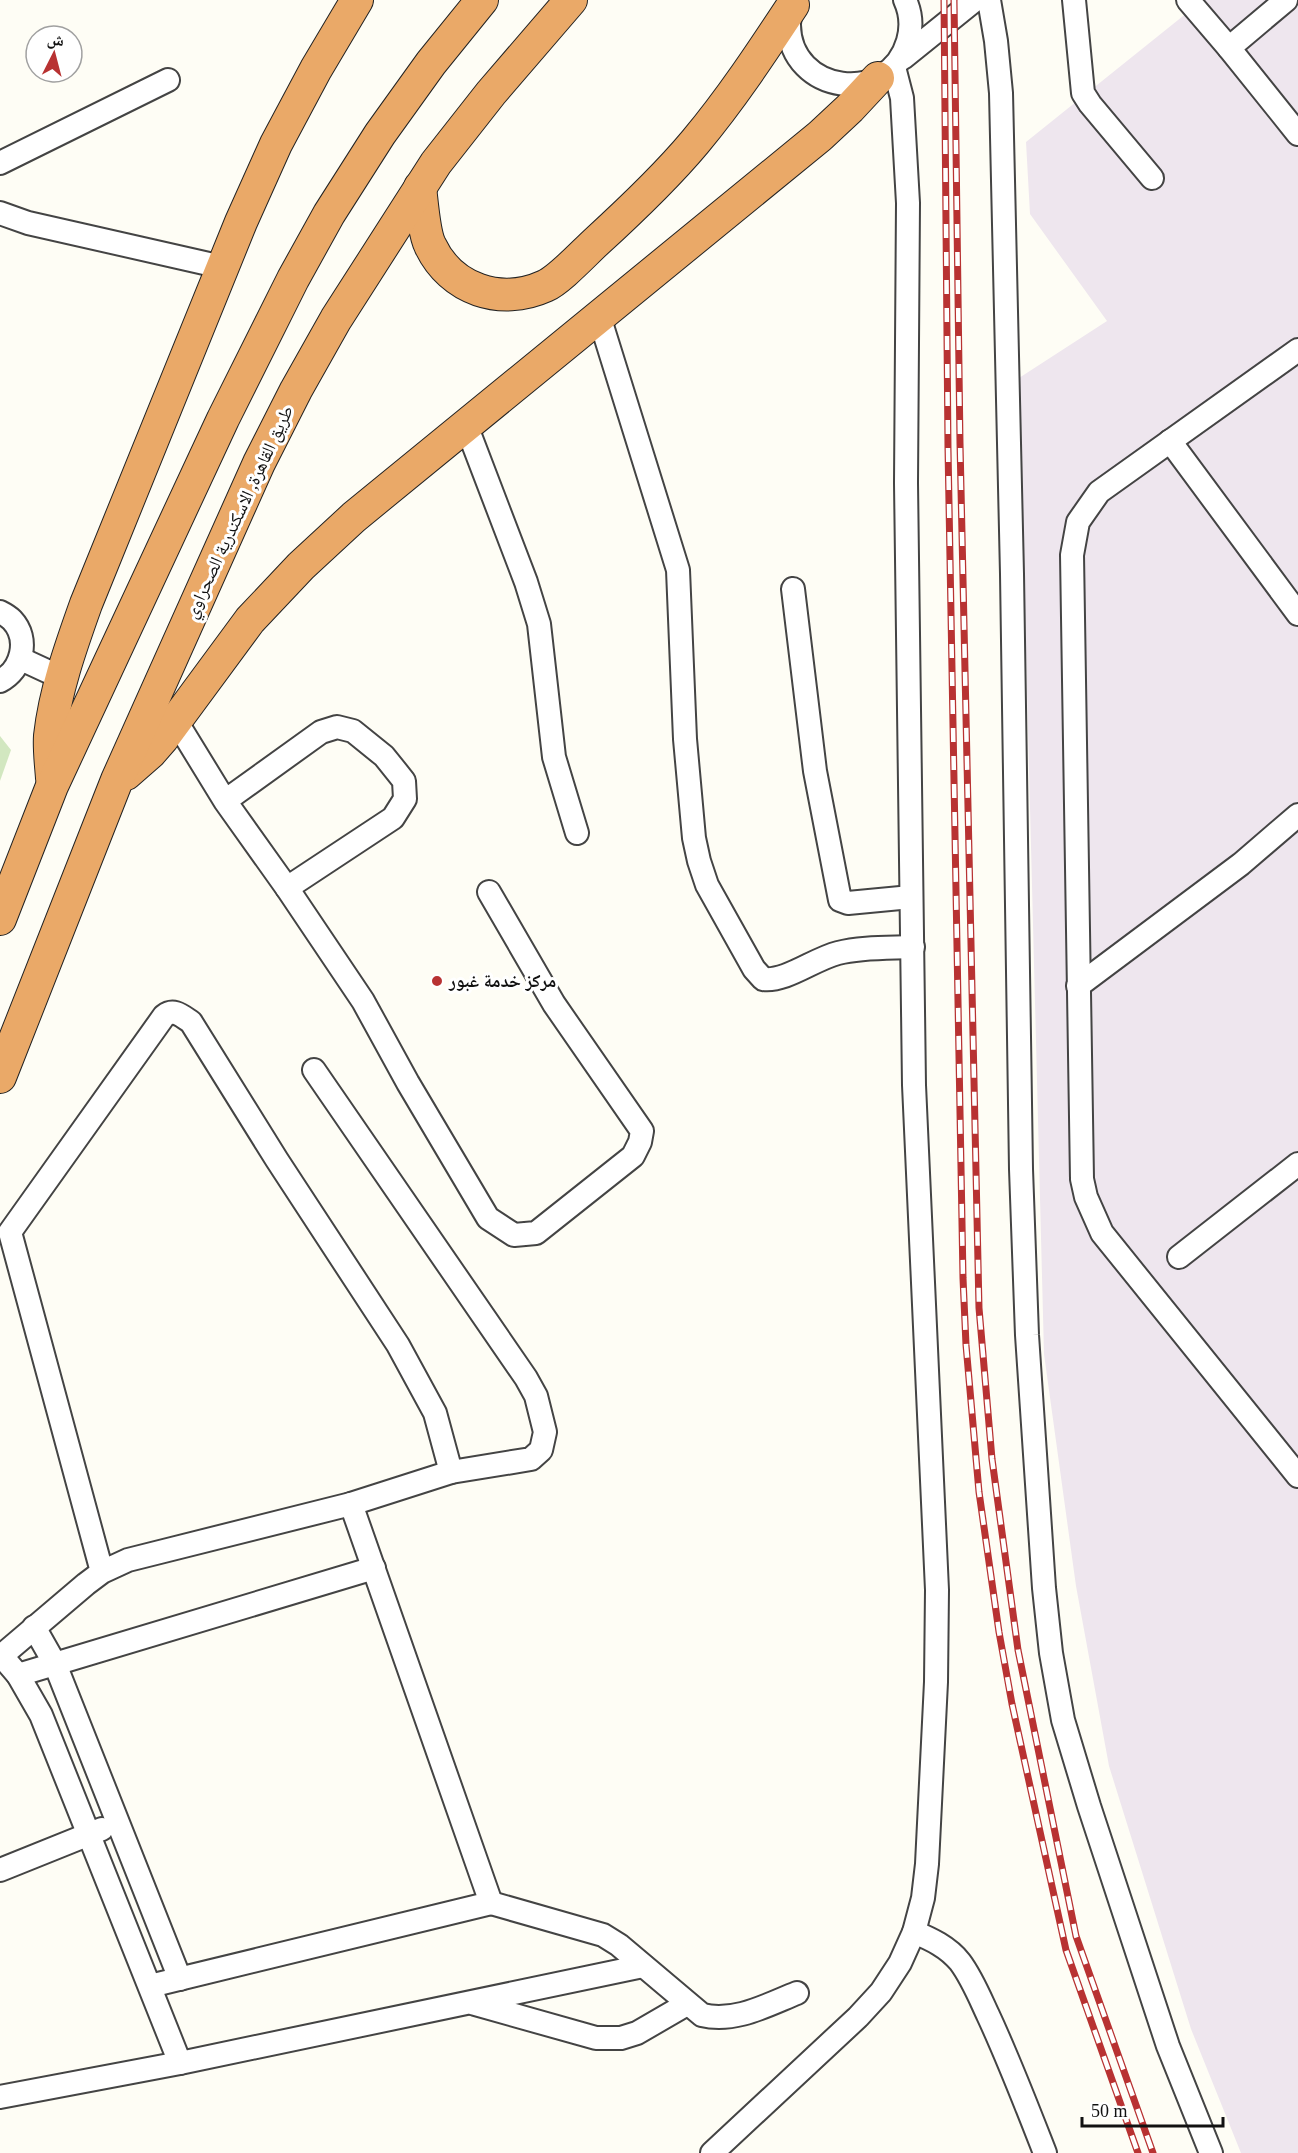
<svg xmlns="http://www.w3.org/2000/svg" width="1298" height="2153" viewBox="0 0 1298 2153" font-family="'Times New Roman','Noto Naskh Arabic',serif">
	<rect width="100%" height="100%" fill="#fefdf5"/>
	<polygon fill="#eee6ee" points="1203,0 1298,0 1298,2153 1241,2153 1191,2029 1109,1766 1076,1586 1044,1354 1019,378 1107,321 1030,214 1026,142"/>
	<polygon fill="#d2e7c0" points="0,736 11,750 0,781"/>
	<g fill="none" stroke-linecap="round" stroke-linejoin="round">
		<defs>
			<g id="minor">
				<polyline points="989,0 996,41 1001,93 1012,574 1021,1169 1027,1335 1044,1588 1051,1653 1063,1720 1089,1806 1168,2046 1211,2153"/>
				<polyline points="1074,0 1083,93 1090,104 1152,178"/>
				<polyline points="1188,0 1229,48 1286,0"/>
				<path d="M792,7c-1,6 -3,12 -3,18 1,69 100,82 119,16 4,-14 3,-28 -3,-41"/>
				<polyline points="1229,48 1298,134"/>
				<polyline points="903,58 975,0"/>
				<polyline points="0,163 168,80"/>
				<polyline points="0,213 28,223 222,267"/>
				<path d="M599,316l79,254 7,169 9,99 5,23 8,24 47,84 9,10c23,3 51,-20 75,-26 23,-6 50,-5 75,-6"/>
				<polyline points="1298,350 1099,492 1078,522 1072,555 1082,1179 1086,1197 1102,1233 1298,1476"/>
				<polyline points="466,425 526,582 539,624 554,757 577,833"/>
				<polyline points="1170,441 1298,614"/>
				<polyline points="793,589 815,771 840,900 848,903 911,897"/>
				<path d="M0,612c4,2 9,5 12,8 18,19 10,50 -12,61"/>
				<polyline points="21,659 62,678"/>
				<polyline points="176,721 225,801 287,888 393,818 405,799 404,781 384,756 353,731 337,727 321,732 225,801"/>
				<polyline points="287,888 363,1001 408,1083 488,1218 514,1235 536,1233 633,1156 640,1142 642,1131 554,1004 489,892"/>
				<polyline points="1078,986 1241,864 1298,815"/>
				<polyline points="314,1070 526,1378 536,1396 545,1432 541,1450 531,1459 451,1472"/>
				<polyline points="1179,1257 1298,1164"/>
				<polyline points="34,1627 55,1664 180,1979"/>
				<polyline points="0,1654 18,1675 41,1715 180,2063"/>
				<path d="M0,1657l86,-73 16,-12 26,-12 223,-56 100,-32 -16,-59 -37,-68 -121,-185 -86,-138c-9,-6 -17,-14 -27,-6l-154,216 92,340"/>
				<polyline points="18,1675 374,1568"/>
				<polyline points="0,1870 102,1829"/>
				<path d="M491,1903l112,32 16,10 83,70c33,8 65,-10 95,-22"/>
				<path d="M914,1932c17,7 34,15 46,30 12,16 20,36 28,53 21,45 39,92 57,138"/>
				<polyline points="150,1986 491,1903 351,1504"/>
				<polyline points="475,2004 596,2038 621,2038 637,2033 687,2004"/>
				<polyline points="0,2097 180,2063 643,1966"/>
				<polyline points="712,2153 858,2017 881,1992 900,1963 914,1932 923,1898 927,1864 936,1682 937,1590 914,1085 906,483 908,203 902,98 894,67"/>
			</g>
			<g id="highway">
				<path d="M420,187c2,16 4,46 10,58 21,45 71,61 115,41 14,-6 39,-33 51,-44 35,-32 69,-64 99,-100 36,-43 67,-90 98,-137"/>
				<polyline points="126,774 150,753 163,738 250,620 301,566 354,517 820,136 850,108 878,78"/>
				<path d="M52,778c-1,-14 -3,-29 -2,-42 5,-45 21,-90 36,-132l155,-382 35,-78 40,-75 41,-69"/>
				<polyline points="0,919 52,786 223,419 293,279 329,214 380,134 431,63 482,0"/>
				<polyline points="0,1077 117,780 259,463 296,390 336,319 436,163 491,93 571,0"/>
			</g>
		</defs>
		<use href="#minor" stroke="#444" stroke-width="26"/>
		<use href="#highway" stroke="#222" stroke-width="34"/>
		<use href="#minor" stroke="#fff" stroke-width="22"/>
		<use href="#highway" stroke="#eaa968" stroke-width="32"/>
		<defs>
			<g id="rail">
				<polyline points="944,0 948,448 963,1278 966,1345 979,1492 999,1632 1012,1704 1066,1950 1138,2153"/>
				<polyline points="954,0 960,443 979,1308 992,1459 1018,1650 1076,1936 1153,2153"/>
			</g>
		</defs>
		<use href="#rail" stroke="#b83232" stroke-width="7"/>
		<use href="#rail" stroke="#fff" stroke-width="4.5" stroke-dasharray="14" stroke-linecap="butt"/>
	</g>
	<circle fill="#b83232" stroke="#fff" stroke-width="2" cx="437" cy="981" r="6"/>
	<g text-anchor="middle" stroke-width="6" stroke-linejoin="round" paint-order="stroke">
		<g font-size="18" fill="#111" stroke="#fff">
			<text transform="translate(239 512) rotate(-65)" y="6">طريق القاهرة, الاسكندرية الصحراوي</text>
		</g>
		<g font-size="18" font-weight="bold" fill="#111" stroke="#fff" text-anchor="start">
			<text x="449" y="987">مركز خدمة غبور</text>
		</g>
	</g>
	<g transform="translate(54 54) rotate(6)"><circle r="28" fill="#ffffff" stroke="#a0a0a0" stroke-width="1.5"/>
	<path d="M0-4.5L10 22L0 15L-10 22Z" fill="#b83232"/>
	<text y="-9" font-size="16" font-weight="bold" text-anchor="middle" fill="#111111">ش</text>
	</g>
	<path d="M1082 2117v9h141v-9" fill="none" stroke="#111111" stroke-width="3"/>
	<text x="1091" y="2117" font-size="18" fill="#111111" stroke="#ffffff" stroke-width="4.5" paint-order="stroke">50 m</text>
</svg>
